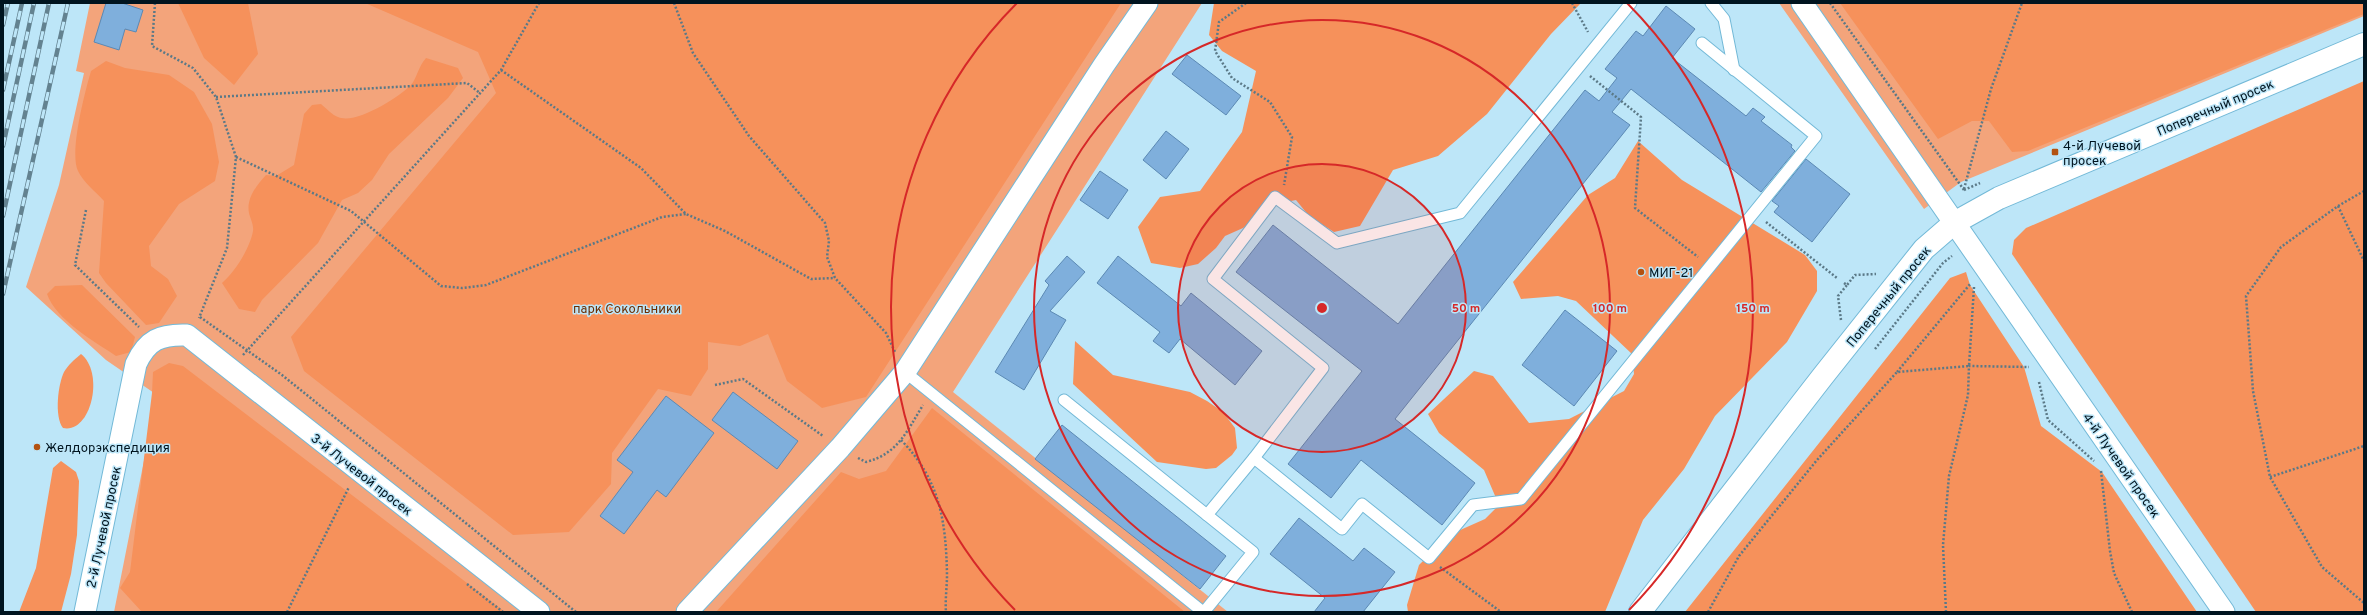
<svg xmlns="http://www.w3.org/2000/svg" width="2367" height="615" viewBox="0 0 2367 615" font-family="Overpass,sans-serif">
	<rect width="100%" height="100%" fill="#bde6f8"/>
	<g fill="#f3a47b">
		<polygon points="90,3 1202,3 953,392 1228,612 114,612 157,395 106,360 26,287 59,185 84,73 76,71"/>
		<polygon points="1779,3 2364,3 2364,16 1961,182 1924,209"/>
	</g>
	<g fill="#f6915b">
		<polygon points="178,3 248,3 258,54 234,85 204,58"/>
		<polygon points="365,3 1121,3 866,397 822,408 787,381 768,334 740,346 708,342 708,369 691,396 658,389 612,453 611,484 569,532 513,535 304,371 291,337 496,93 478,52"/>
		<polygon points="1214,3 1581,3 1551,34 1487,114 1438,156 1393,170 1360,226 1334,232 1309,216 1296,200 1275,204 1243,228 1225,236 1216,248 1198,264 1180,268 1151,263 1138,227 1160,197 1200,191 1242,132 1256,71 1222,51 1209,35"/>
		<polygon points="1840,3 2364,3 2364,14 2028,151 2012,152 1989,121 1972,121 1938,139"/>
		<path d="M426,58l32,10 5,10 -15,20 -59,56 -17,26 -14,13 -16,7 -24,43 -56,57 -7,12 -16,-3 -17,-26c13,-11 28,-35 31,-52 1,-6 -3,-13 -4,-18 -3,-15 8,-28 17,-38l10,1 18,-11 10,-51 8,-9 9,-1c5,4 11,11 17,13 18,8 61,-20 73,-32 6,-7 7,-18 15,-27z"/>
		<path d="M106,61l19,7 44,7 25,17 18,32 7,38 -4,19 -36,23 -30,42 2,20 17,13 9,17 -18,27 -13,2 -40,-42 -7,-10 5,-72c-8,-9 -21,-19 -26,-30 -9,-19 7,-79 13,-100z"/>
		<polygon points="2364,81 2364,612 2256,612 2012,254 2014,240 2026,228"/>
		<polygon points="1638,141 1682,180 1805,255 1817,271 1817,291 1787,342 1715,416 1684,469 1643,520 1605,612 1408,612 1407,605 1419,565 1449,535 1485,519 1499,505 1484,470 1439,433 1428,414 1474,371 1493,376 1529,423 1569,419 1624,391 1634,374 1632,354 1576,301 1558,296 1521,299 1513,282 1588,195 1615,178"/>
		<polygon points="1966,272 1970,285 2024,367 2041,426 2102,472 2197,612 1685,612 1950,278"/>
		<path d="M82,285l53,52 -4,15 -15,4c-22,-15 -60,-36 -69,-62l8,-8z"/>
		<polygon points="1075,341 1113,375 1190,392 1207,401 1223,412 1235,428 1237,448 1232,455 1216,468 1206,469 1157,462 1073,384"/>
		<path d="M81,354c24,19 10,80 -18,74 -9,-11 -5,-44 1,-56 4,-7 11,-13 17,-18z"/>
		<polygon points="169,363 183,366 505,612 142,612 120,588 130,572 152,393 153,372"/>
		<polygon points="932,408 1185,612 716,612 841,472 859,479 886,471"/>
		<polygon points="61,461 76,472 79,481 77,535 71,574 61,612 19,612 36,568 53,468"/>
	</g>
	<g fill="#7fafdc" stroke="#5b89b4">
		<polygon points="106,3 122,3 143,10 136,32 125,29 119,50 94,42"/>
		<polygon points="1666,6 1695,29 1672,58 1746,116 1753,108 1765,117 1761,121 1792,145 1791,147 1795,151 1761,192 1631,89 1612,112 1630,125 1395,419 1475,483 1442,525 1361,460 1331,498 1288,464 1362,371 1236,272 1273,225 1398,324 1585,90 1599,101 1617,78 1605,69 1636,31 1643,36"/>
		<polygon points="1187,55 1241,96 1226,115 1172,74"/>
		<polygon points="1166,131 1189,149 1166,179 1143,160"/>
		<polygon points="1806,159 1850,194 1812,242 1774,212 1779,206 1772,201"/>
		<polygon points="1100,171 1128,190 1108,219 1080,200"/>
		<polygon points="1067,256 1085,272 1050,311 1066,320 1024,390 995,372 1049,285 1045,281"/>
		<polygon points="1118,256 1181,306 1191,293 1262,351 1235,385 1180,339 1169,353 1153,341 1160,332 1097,283"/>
		<polygon points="1565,310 1617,351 1574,406 1522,365"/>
		<polygon points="733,392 798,441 777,469 712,420"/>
		<polygon points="666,396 714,433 666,497 657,490 624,534 600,516 633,472 617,460"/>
		<polygon points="1062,425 1226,556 1200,589 1035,459"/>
		<polygon points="1299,518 1353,561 1364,548 1395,572 1363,612 1314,612 1325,598 1270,554"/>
	</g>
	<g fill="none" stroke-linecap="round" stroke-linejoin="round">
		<defs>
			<g id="lane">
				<polyline points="1711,3 1724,19 1734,70"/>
				<polyline points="905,372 1203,612"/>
				<polyline points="1064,400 1207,515"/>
				<polyline points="1254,458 1323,368 1213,279 1275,197 1337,243 1460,213 1631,3"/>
				<polyline points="1204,612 1253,552 1207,515 1254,458 1342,529 1362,504 1429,558 1473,505 1521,499 1816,136 1702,43"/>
			</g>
			<g id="street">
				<polyline points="1802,3 2224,612"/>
				<path d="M85,612l51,-248c11,-24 24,-30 51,-29l352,277"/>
				<polyline points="687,612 840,448 905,372 1104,65 1147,3"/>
			</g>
			<polyline id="secondary" points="1640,612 1823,376 1924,249 1954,223 1999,198 2364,44"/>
		</defs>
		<use href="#lane" stroke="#73b9d7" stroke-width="13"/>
		<use href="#street" stroke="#73b9d7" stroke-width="23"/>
		<use href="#secondary" stroke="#73b9d7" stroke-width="24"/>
		<g stroke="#5b7987" stroke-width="2.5" stroke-dasharray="2 2" stroke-linecap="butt">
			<polyline points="155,3 152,46 193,68 216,97 236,157 227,248 199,318"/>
			<polyline points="674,3 693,53 749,136 825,223 829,241 827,257 835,278 886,333 895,352"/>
			<polyline points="1246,3 1219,22 1215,51 1232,78 1270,102 1292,137 1284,185"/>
			<polyline points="1572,3 1588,32"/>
			<polyline points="1830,3 1964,190"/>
			<polyline points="501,70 641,168 686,214 725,231 811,279 835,278"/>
			<polyline points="1590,76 1641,117 1635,208 1698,257"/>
			<polyline points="216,97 467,83 480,93"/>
			<polyline points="236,157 351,211 441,286 462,288 486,285 662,217 686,214"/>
			<polyline points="1964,189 1991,89 2022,3"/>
			<polyline points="1964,190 1980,183"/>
			<polyline points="2364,191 2338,206 2281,247 2246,296 2253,391 2270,477 2322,567 2364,603"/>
			<polyline points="2338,206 2364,261"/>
			<polyline points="86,210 75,265 139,327"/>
			<polyline points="1766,222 1837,278"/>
			<polyline points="1844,283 1847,285 1855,275 1876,274"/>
			<polyline points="200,317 282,375 576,612"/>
			<polyline points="1841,320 1838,296 1847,285"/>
			<polyline points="1875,349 1943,263 1952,256"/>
			<polyline points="243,355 501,70 539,3"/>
			<polyline points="1897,372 1971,283"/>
			<polyline points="2039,382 2048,420 2094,461"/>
			<polyline points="715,385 743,379 823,436"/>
			<path d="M901,440c39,40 45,81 46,135 0,12 -2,25 -1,37"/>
			<path d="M858,458l8,4c32,-8 41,-31 57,-57"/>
			<polyline points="2101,471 2110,551 2114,573 2132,612"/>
			<polyline points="2270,477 2364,446"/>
			<polyline points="1440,567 1501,612"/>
			<polyline points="467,584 503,612"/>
			<polyline points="287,612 349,487"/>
			<polyline points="1708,612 1739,556 1817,460 1897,372 1969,366 1974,287"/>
			<polyline points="1946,612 1943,545 1949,476 1968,395 1969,366 2029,367"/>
		</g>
		<use href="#lane" stroke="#fff" stroke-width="11"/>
		<use href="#street" stroke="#fff" stroke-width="21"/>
		<use href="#secondary" stroke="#fff" stroke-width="22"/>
		<defs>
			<g id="rail">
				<polyline points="3,25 8,3"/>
				<polyline points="3,90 22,3"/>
				<polyline points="3,146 34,3"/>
				<polyline points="3,216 49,3"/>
				<polyline points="3,294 68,3"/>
			</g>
		</defs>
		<use href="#rail" stroke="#638290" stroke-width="4.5"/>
		<use href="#rail" stroke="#bde6f8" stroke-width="3" stroke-dasharray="9" stroke-linecap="butt"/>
	</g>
	<circle cx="1322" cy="308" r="144" fill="#d62828" fill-opacity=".12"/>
	<g fill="none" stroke="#d62828" stroke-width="2">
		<circle cx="1322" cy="308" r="144"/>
		<circle cx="1322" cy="308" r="288"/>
		<path d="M1015 610A431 431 0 0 1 1017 3M1627 3A431 431 0 0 1 1629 610"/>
	</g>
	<g fill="#b35211" stroke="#bde6f8" stroke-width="1.5">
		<rect x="2051" y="148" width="8" height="8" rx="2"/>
		<circle cx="1641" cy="272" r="4"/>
		<circle cx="37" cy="447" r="4"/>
	</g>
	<g text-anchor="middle" stroke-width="3" stroke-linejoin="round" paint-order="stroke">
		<g font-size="13" fill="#00141f" stroke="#bde6f8">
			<text transform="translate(2215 107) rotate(-23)" y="5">Поперечный просек</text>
			<text transform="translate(1888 296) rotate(-51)" y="5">Поперечный просек</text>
			<text transform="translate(2122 465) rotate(55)" y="5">4-й Лучевой просек</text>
			<text transform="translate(362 474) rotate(38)" y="5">3-й Лучевой просек</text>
			<text transform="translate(103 527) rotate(-78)" y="5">2-й Лучевой просек</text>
		</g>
		<g font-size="13" fill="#00141f" stroke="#bde6f8" text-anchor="start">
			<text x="2063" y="150">4-й Лучевой<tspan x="2063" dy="15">просек</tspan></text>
			<text x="1649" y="277">МИГ-21</text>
			<text x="45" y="452">Желдорэкспедиция</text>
		</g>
		<g font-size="13" fill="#6b2c01" stroke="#bde6f8">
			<text x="627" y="313">парк Сокольники</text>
		</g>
	</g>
	<circle cx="1322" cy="308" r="6" fill="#d62828" stroke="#bde6f8" stroke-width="2"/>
	<g font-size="12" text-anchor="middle" font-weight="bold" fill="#d62828" stroke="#bde6f8" stroke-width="3" stroke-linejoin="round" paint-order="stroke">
		<text x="1466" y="312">50 m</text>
		<text x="1610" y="312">100 m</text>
		<text x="1753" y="312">150 m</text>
	</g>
	<rect width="2367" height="615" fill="none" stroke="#00141f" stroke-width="8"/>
</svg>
